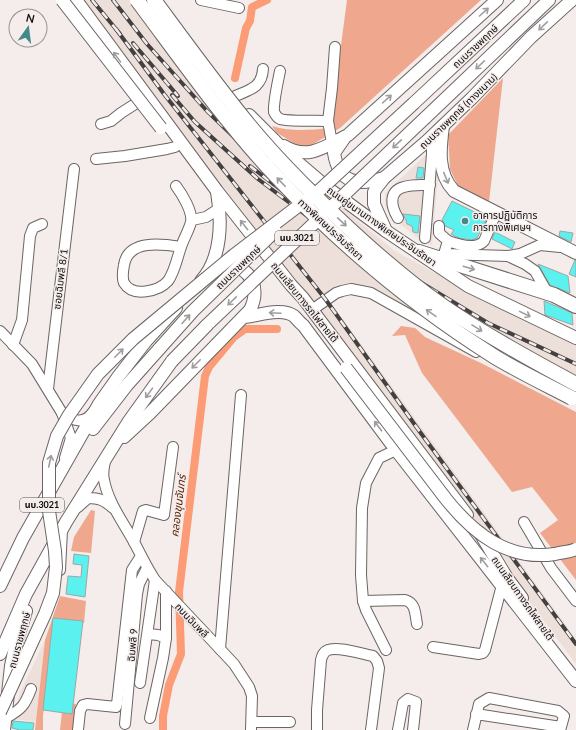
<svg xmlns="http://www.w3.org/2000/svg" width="576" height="730" viewBox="0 0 576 730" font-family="Lato,'Noto Sans Thai',sans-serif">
	<rect width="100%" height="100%" fill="#f4edeb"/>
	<g fill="#ede0da">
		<polygon points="82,0 132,0 300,174 395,251 519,319 576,344 576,400 375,291 359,285 337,286 325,295 576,639 576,664 528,600 523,589 474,520 359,364 222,188"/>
		<polygon points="429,152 439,166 432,245 423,242 391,217 385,205 385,193"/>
		<polygon points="45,640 36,722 13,719 20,693"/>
	</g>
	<g fill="#efa88d">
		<path d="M347,0h134l-141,128 -30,18h-11l-22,-13 -5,-7c21,6 37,4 58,2z"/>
		<polygon points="503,78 489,202 459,188 450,169 448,135"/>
		<polygon points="401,326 415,328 425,337 483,364 576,412 576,580 540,533 558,520 532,487 512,492 422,373 405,335 392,336"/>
		<polygon points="91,510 95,511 91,553 71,551 74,537"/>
		<polygon points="60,596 86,601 84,623 57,624 43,715 43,730 35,730 45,640"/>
		<polygon points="63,703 76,704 73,730 60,730"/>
	</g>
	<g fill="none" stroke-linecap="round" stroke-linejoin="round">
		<g stroke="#fc9c77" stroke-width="8">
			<polyline points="235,78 246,28 250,21 252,7 267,0"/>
			<polyline points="163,730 163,716 169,685 181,654 179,592 205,376 209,367 234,337 245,329 277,329"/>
		</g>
	</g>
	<g fill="#5bf1ef" stroke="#a0a6a6">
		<polygon points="418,167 424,168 423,178 416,178"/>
		<polygon points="452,201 487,218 477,238 472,240 459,238 451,234 454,230 445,226 442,220"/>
		<polygon points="403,214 420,216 418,233 413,232 412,226 407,224 406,220"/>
		<polygon points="560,231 573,233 571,242 559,236"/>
		<polygon points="495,232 515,242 512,249 492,239"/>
		<polygon points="575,260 576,260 576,277 569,274"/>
		<polygon points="538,264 568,276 570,293 550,285"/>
		<polygon points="544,301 572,313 573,325 545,315"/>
		<polygon points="74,554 89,556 85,597 66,594 68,576 81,577 82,565 73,564"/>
		<polygon points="53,618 83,621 72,714 43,710"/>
		<polygon points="13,721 34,723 33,730 20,730 12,728"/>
	</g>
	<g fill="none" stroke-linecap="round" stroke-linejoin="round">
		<defs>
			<g id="minor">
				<polyline points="201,0 239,8"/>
				<path d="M280,71c-2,10 -7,32 -6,41 1,2 4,6 6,7 10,3 36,1 48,2"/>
				<path d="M233,97c16,-7 29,-9 30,-28"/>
				<polyline points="101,124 111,121 121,113 146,97"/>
				<polyline points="332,143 328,121 332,88 335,47"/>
				<polyline points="96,159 125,156 167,149 175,147"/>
				<path d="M176,186c6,8 17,26 15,36 -2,8 -7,16 -10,25 -4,11 -6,24 -13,34 -9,10 -35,17 -44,2 -2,-5 -1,-13 0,-18 4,-26 38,-21 57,-18"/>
				<path d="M398,218c-7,-11 -10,-27 6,-31 8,-3 18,-2 26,-2"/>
				<polyline points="192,220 206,217 220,208"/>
				<polyline points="439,226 439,233 448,241"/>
				<polyline points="425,238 432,154 432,146 427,141"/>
				<path d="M444,254l4,-13c11,4 28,9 36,0l12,-28"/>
				<polyline points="508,256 525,264 535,271 548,294"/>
				<polyline points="442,260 444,254 508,256 520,254 540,245 560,247"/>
				<polyline points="312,310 336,293 342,291 351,289 371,293 476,352"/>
				<polyline points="0,331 32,364 62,413 71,438 65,458"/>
				<polyline points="13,345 22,320 30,236 33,228 42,224"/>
				<polyline points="48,389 74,169"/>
				<path d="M62,413c11,8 22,12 31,-1"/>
				<path d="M105,461c-1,6 -3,12 -1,19 4,22 19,42 30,62 7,13 13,26 21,38l79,84 15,23 3,9 -1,34"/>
				<path d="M78,507l10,-9c11,0 16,2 25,10"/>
				<polyline points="524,522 551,568 576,601"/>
				<polyline points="134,542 143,511 146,510 164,515 173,447"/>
				<polyline points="60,570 62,530"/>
				<path d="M363,601l42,-1c11,3 10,14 12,24"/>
				<polyline points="148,634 158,635 166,638 163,658 150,718"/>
				<polyline points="166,638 166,591"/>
				<polyline points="433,647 479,654 483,653 485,650 502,585"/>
				<polyline points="220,649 241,395"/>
				<polyline points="386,650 366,610 363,601 361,575 362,508 366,483 379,458 396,450"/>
				<polyline points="140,683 155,580"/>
				<path d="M6,718c16,-9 19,-13 25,-29"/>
				<polyline points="252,722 290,722"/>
				<polyline points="125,724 137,594 139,584 147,568"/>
				<polyline points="78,730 80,711 83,705 87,704 116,707 117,704 132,570 141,556"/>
				<path d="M317,730v-20l4,-50c1,-4 2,-8 7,-10 9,-4 35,4 45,6l4,5 2,7 -8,62"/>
				<polyline points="398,730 403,703 408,699 416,702 413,730"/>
				<polyline points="473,730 479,704 489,698 558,711 564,716 561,727 476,714"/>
			</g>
			<g id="major">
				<polyline points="76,0 217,191 291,285 303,298 467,515"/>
				<polyline points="414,103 524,0"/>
				<polyline points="249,115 288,154 329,189 386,231 468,286 576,338"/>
				<polyline points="425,118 549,0"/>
				<path d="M443,126c-3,23 -6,47 11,65l122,62"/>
				<path d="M345,137l-11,16c5,31 24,33 50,25"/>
				<path d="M284,146c24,15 42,0 64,-11l149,-135"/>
				<polyline points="386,231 374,204 374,192 377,187 384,178 427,141 472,98 531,37 572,0"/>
				<path d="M201,281c21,-23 21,-60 16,-89"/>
				<path d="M244,317c14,-1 37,-10 50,-1 3,3 6,7 9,9l93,125 180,231"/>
				<polyline points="93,429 127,385 160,348"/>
				<path d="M124,437l26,-24 100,-103c10,-20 3,-42 -22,-45"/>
				<polyline points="480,533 507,578 522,598"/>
				<polyline points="0,586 23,538 99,404 118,377 146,341 176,308"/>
				<polyline points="0,654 26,594 66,522 129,421 172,361"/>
				<polyline points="4,730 11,666 15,647 26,611"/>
			</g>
			<polyline id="highway" points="419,252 554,295 576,306"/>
		</defs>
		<use href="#minor" stroke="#6b6563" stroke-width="12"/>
		<use href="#major" stroke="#6b6563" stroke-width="14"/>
		<use href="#highway" stroke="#6b6563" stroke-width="16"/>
		<use href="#minor" stroke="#fff" stroke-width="10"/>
		<use href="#major" stroke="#fff" stroke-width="12"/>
		<use href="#highway" stroke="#fff" stroke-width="14"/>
		<defs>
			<g id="rail">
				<polyline points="92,0 120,34"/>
				<polyline points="113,0 147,44 207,111 261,163 322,214 395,267 488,323 576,364"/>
				<polyline points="116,29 164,94 326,300 420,432 576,644"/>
				<polyline points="133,43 178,96"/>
				<polyline points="172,95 195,122 258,179 383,273 449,317 534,361 576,379"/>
				<polyline points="250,166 307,210"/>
				<polyline points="416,288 506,340"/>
			</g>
		</defs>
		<use href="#rail" stroke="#434040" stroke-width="4"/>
		<use href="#rail" stroke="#f4edeb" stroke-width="2.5" stroke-dasharray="8" stroke-linecap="butt"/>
		<defs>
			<g id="major-bridge">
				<polyline points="62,0 161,128"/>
				<polyline points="308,201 414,103"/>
				<polyline points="160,348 193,311 275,231"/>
				<polyline points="172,361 208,324 425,118"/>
				<path d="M346,368l100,131c28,35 62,62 109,55 7,-2 15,-2 21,-5"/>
				<polyline points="0,712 45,614 53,593 56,567 55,551 49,511 49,463 57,436 69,415 98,374 133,339 234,255 310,197"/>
			</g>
			<g id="highway-bridge">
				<path d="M137,0c45,60 88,122 139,176 65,69 138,130 219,181 25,15 52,28 77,41"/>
				<path d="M154,0c31,42 62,85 95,125 28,34 60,66 92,96 32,30 66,60 102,85 42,29 88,54 133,78"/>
			</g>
		</defs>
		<use href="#major-bridge" stroke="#6b6563" stroke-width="14" stroke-linecap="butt"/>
		<use href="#highway-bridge" stroke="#6b6563" stroke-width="16" stroke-linecap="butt"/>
		<use href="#major-bridge" stroke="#fff" stroke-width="12"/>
		<use href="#highway-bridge" stroke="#fff" stroke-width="14"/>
	</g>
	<defs><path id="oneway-shaft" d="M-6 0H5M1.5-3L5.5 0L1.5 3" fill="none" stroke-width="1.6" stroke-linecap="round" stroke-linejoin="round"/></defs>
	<g stroke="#9f9e9e">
		<use href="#oneway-shaft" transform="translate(484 12) rotate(-42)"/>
		<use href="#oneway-shaft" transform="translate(543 26) rotate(136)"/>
		<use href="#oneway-shaft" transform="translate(117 57) rotate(-126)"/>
		<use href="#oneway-shaft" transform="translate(480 65) rotate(136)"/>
		<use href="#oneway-shaft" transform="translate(387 99) rotate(-42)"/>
		<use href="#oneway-shaft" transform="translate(397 144) rotate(137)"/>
		<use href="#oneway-shaft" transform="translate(446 178) rotate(68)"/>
		<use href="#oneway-shaft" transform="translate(281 182) rotate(-134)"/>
		<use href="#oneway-shaft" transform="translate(342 222) rotate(43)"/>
		<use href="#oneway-shaft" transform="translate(244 225) rotate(-128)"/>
		<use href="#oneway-shaft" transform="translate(469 268) rotate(16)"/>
		<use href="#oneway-shaft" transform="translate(232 301) rotate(136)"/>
		<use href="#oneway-shaft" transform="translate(275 313) rotate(-177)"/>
		<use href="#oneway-shaft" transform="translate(431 313) rotate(-145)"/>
		<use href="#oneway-shaft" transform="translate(525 314) rotate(26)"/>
		<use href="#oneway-shaft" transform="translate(186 319) rotate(-48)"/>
		<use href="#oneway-shaft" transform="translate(477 328) rotate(32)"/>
		<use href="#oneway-shaft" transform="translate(119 353) rotate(-45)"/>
		<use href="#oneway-shaft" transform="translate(196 364) rotate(135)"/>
		<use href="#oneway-shaft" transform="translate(149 393) rotate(126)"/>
		<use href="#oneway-shaft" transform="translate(378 426) rotate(-127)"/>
		<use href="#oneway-shaft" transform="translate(50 461) rotate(-78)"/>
		<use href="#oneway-shaft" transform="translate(484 562) rotate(-128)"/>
	</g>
	<circle fill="#428a89" stroke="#f4edeb" stroke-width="1.5" cx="465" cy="221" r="4"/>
	<g text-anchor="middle" stroke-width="3" stroke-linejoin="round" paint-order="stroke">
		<g fill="#f4edeb" stroke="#53504f" stroke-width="1">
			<rect x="275" y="231" width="44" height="14" rx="3"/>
			<rect x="20" y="498" width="44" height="14" rx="3"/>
		</g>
		<g font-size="9" font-weight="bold" fill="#0e0c0c">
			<text x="297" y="241">นบ.3021</text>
			<text x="42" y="508">นบ.3021</text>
		</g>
		<g font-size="10" fill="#0e0c0c" stroke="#f4edeb">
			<text transform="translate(475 46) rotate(-43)" y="4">ถนนราชพฤกษ์</text>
			<text transform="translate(458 111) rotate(-44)" y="4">ถนนราชพฤกษ์ (ทางขนาน)</text>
			<text transform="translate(382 226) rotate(35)" y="4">ถนนคู่ขนานทางพิเศษประจิมรัถยา</text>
			<text transform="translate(331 229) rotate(43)" y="4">ทางพิเศษประจิมรัถยา</text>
			<text transform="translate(238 267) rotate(-44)" y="4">ถนนราชพฤกษ์</text>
			<text transform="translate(60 279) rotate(-83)" y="4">ซอยฉิมพลี 8/1</text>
			<text transform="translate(305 302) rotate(51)" y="4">ถนนเลียบทางรถไฟสายใต้</text>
			<text transform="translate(523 598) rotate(55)" y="4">ถนนเลียบทางรถไฟสายใต้</text>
			<text transform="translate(192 620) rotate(46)" y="4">ถนนฉิมพลี</text>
			<text transform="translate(19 640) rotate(-75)" y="4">ถนนราชพฤกษ์</text>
			<text transform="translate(132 645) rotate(-85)" y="4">ฉิมพลี 9</text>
		</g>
		<g font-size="10" fill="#0e0c0c" stroke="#f4edeb" text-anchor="start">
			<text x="473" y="219">อาคารปฏิบัติการ<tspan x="473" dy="12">การทางพิเศษฯ</tspan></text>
		</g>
		<g font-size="11" font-style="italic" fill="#5c2107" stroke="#f4edeb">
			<text transform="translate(178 506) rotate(-83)" y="4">คลองขุนจันทร์</text>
		</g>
	</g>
	<g transform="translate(28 28) rotate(14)"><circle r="19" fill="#f4edeb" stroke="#989392"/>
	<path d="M0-3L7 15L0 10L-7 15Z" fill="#428a89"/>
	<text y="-6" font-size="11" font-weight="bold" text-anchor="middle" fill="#0e0c0c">N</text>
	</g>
</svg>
